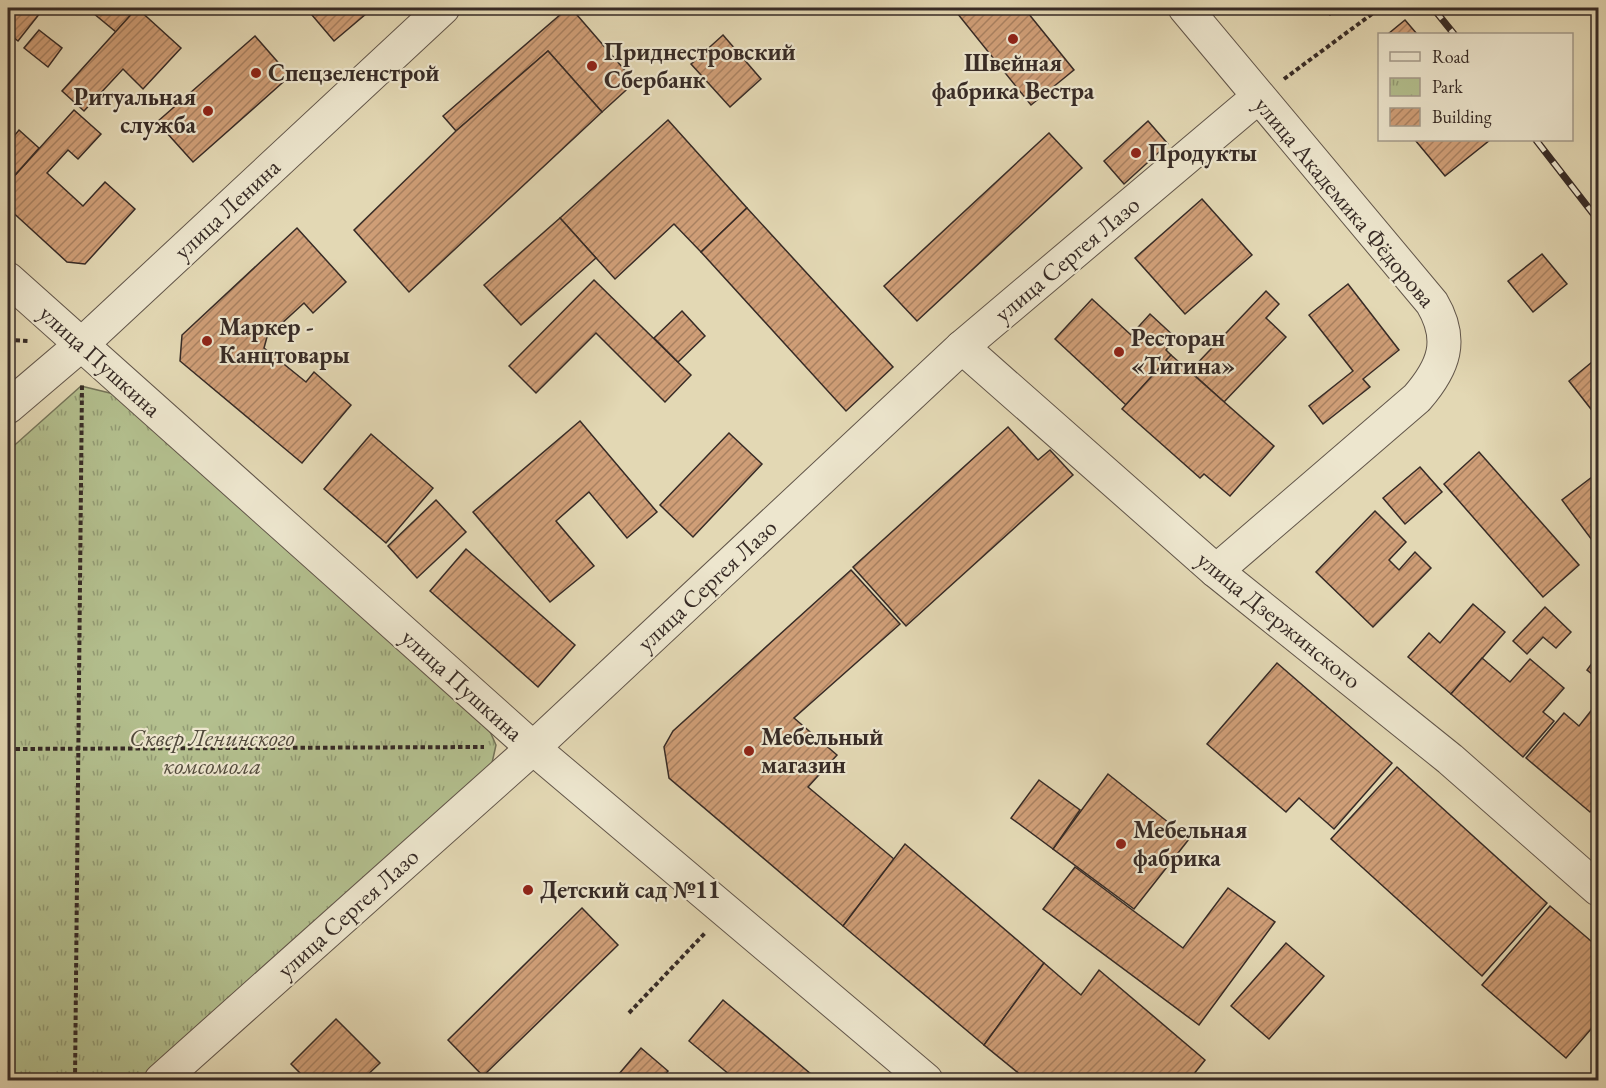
<svg xmlns="http://www.w3.org/2000/svg" width="1606" height="1088" viewBox="0 0 1606 1088" font-family="'EB Garamond',serif">
	<defs>
		<pattern id="park-tufts" width="24" height="20" patternUnits="userSpaceOnUse" patternTransform="scale(1.5)"><rect width="24" height="20" fill="#b3bf8e"/><path d="M3 7l-1-3M5 7V3M7 7l1-3M15 17l-1-3M17 17v-4M19 17l1-3" fill="none" stroke="#929b74"/></pattern>
		<pattern id="building-hatch" width="6" height="6" patternUnits="userSpaceOnUse" patternTransform="scale(1.5)"><rect width="6" height="6" fill="#cf9e77"/><path d="M-1 1l2-2M0 6l6-6M5 7l2-2" fill="none" stroke="#a98161"/></pattern>
	</defs>
	<rect width="100%" height="100%" fill="#e3d8b4"/>
	<filter id="stains"><feTurbulence type="fractalNoise" baseFrequency=".00333" numOctaves="4"/><feColorMatrix values="0 0 0 0 .2 0 0 0 0 .09 0 0 0 0 .02 0 0 0 .5 -.17"/></filter>
	<radialGradient id="worn" r=".72"><stop offset=".6" stop-color="#630" stop-opacity="0"/><stop offset="1" stop-color="#630" stop-opacity=".3"/></radialGradient>
	<polygon fill="url(#park-tufts)" stroke="#75755a" stroke-width="1.5" points="81,386 118,395 488,727 496,745 492,763 148,1080 8,1080 8,451"/>
	<g fill="url(#building-hatch)" stroke="#372b26" stroke-width="1.5">
		<polygon points="8,8 34,8 40,13 18,41 8,33"/>
		<polygon points="87,8 137,8 116,32"/>
		<polygon points="137,8 181,48 143,89 123,69 84,111 62,91"/>
		<polygon points="306,8 373,8 334,41"/>
		<polygon points="568,8 571,8 635,82 602,112 548,51 456,131 443,116"/>
		<polygon points="953,8 1024,8 1074,70 1031,105"/>
		<polygon points="1323,8 1338,8 1330,15"/>
		<polygon points="1405,20 1417,34 1388,34"/>
		<polygon points="39,30 62,48 48,67 24,48"/>
		<polygon points="723,35 761,79 730,107 691,64"/>
		<polygon points="255,36 290,76 193,162 157,122"/>
		<polygon points="548,51 602,112 409,292 354,230 456,131"/>
		<polygon points="74,110 101,134 78,159 68,150 47,173 83,206 105,182 135,209 85,264 67,262 8,208 8,183"/>
		<polygon points="668,120 747,208 701,252 674,224 615,279 560,218"/>
		<polygon points="1148,121 1168,144 1124,184 1104,161"/>
		<polygon points="19,130 39,148 8,183 8,137 11,140"/>
		<polygon points="1049,133 1082,168 917,321 884,286"/>
		<polygon points="1415,140 1490,140 1445,176"/>
		<polygon points="1202,199 1252,255 1185,314 1135,258"/>
		<polygon points="747,208 893,367 846,411 701,252"/>
		<polygon points="560,218 596,258 521,325 484,285"/>
		<polygon points="297,228 346,282 313,313 304,303 267,337 264,348 306,382 314,372 351,405 302,463 180,361 182,335"/>
		<polygon points="1542,254 1567,284 1533,312 1508,281"/>
		<polygon points="594,280 691,375 665,402 596,333 536,393 509,366"/>
		<polygon points="1348,284 1399,350 1363,379 1370,387 1323,424 1309,406 1353,371 1309,315"/>
		<polygon points="1266,291 1279,304 1266,318 1286,337 1224,402 1190,371"/>
		<polygon points="1092,299 1131,335 1150,314 1176,338 1166,350 1171,355 1126,405 1055,339"/>
		<polygon points="682,311 705,336 678,362 654,338"/>
		<polygon points="1171,355 1274,446 1230,496 1204,474 1200,478 1122,409"/>
		<polygon points="1598,357 1598,418 1569,381"/>
		<polygon points="580,421 657,512 627,538 589,492 556,521 594,566 550,602 473,512"/>
		<polygon points="1008,427 1038,460 1050,450 1073,475 906,626 853,567"/>
		<polygon points="729,433 762,464 693,537 660,505"/>
		<polygon points="371,434 433,488 386,543 324,489"/>
		<polygon points="1479,452 1579,565 1543,597 1444,484"/>
		<polygon points="1420,467 1442,492 1405,524 1383,498"/>
		<polygon points="1592,477 1598,486 1598,548 1562,500"/>
		<polygon points="436,500 466,532 417,578 388,546"/>
		<polygon points="1375,511 1406,542 1389,560 1399,570 1415,552 1431,568 1373,627 1316,572"/>
		<polygon points="466,549 575,645 538,687 430,591"/>
		<polygon points="851,570 900,624 794,718 837,755 808,787 894,859 843,926 669,778 664,747 673,731"/>
		<polygon points="1473,604 1505,632 1451,694 1408,657 1429,633 1440,643"/>
		<polygon points="1545,607 1571,632 1556,648 1543,637 1527,654 1513,641"/>
		<polygon points="1598,655 1598,679 1587,670"/>
		<polygon points="1482,658 1510,682 1530,659 1564,688 1543,712 1554,721 1523,757 1451,694"/>
		<polygon points="1277,663 1392,763 1334,829 1299,798 1286,812 1207,744"/>
		<polygon points="1598,702 1598,802 1590,812 1526,758 1564,713 1579,726"/>
		<polygon points="1397,767 1547,903 1482,976 1331,839"/>
		<polygon points="1108,774 1189,839 1134,909 1053,849"/>
		<polygon points="1039,780 1080,810 1053,849 1011,818"/>
		<polygon points="905,844 1044,963 984,1045 843,926"/>
		<polygon points="1075,867 1183,948 1228,888 1275,922 1199,1025 1043,909"/>
		<polygon points="1550,906 1598,947 1598,1021 1566,1058 1482,985"/>
		<polygon points="582,908 618,945 483,1076 448,1040"/>
		<polygon points="1286,943 1324,976 1269,1039 1231,1006"/>
		<polygon points="1044,963 1081,995 1099,970 1205,1060 1189,1080 1027,1080 984,1045"/>
		<polygon points="723,1000 818,1080 736,1080 689,1041"/>
		<polygon points="336,1019 380,1063 362,1080 307,1080 291,1064"/>
		<polygon points="641,1048 668,1071 660,1080 627,1080 619,1074"/>
		<polygon points="1598,1064 1598,1080 1590,1074"/>
	</g>
	<g fill="none" stroke-linecap="round" stroke-linejoin="round">
		<defs>
			<g id="street">
				<path d="M1185,8l247,295c22,37 12,64 -15,95l-201,173"/>
				<polyline points="8,279 533,748 926,1080"/>
				<polyline points="962,347 1216,571 1450,759 1598,889"/>
				<polyline points="8,407 82,344 443,8"/>
				<polyline points="161,1080 533,748 962,347 1258,97"/>
			</g>
		</defs>
		<use href="#street" stroke="#62564a" stroke-width="35"/>
		<g stroke="#372b26" stroke-width="4" stroke-dasharray="4.5 3" stroke-linecap="butt">
			<polyline points="1284,79 1380,8"/>
			<polyline points="8,340 29,341"/>
			<polyline points="8,749 484,747"/>
			<polyline points="629,1013 705,933"/>
			<polyline points="75,1080 82,385"/>
		</g>
		<use href="#street" stroke="#ede6ce" stroke-width="33"/>
		<defs>
			<g id="rail">
				<polyline points="1433,8 1454,34"/>
				<polyline points="1536,140 1598,220"/>
			</g>
		</defs>
		<use href="#rail" stroke="#372b26" stroke-width="7"/>
		<use href="#rail" stroke="#ede6ce" stroke-width="4.5" stroke-dasharray="14" stroke-linecap="butt"/>
	</g>
	<g fill="#8f2418" stroke="#ede6ce" stroke-width="2">
		<circle cx="1013" cy="39" r="6"/>
		<circle cx="592" cy="66" r="6"/>
		<circle cx="256" cy="73" r="6"/>
		<circle cx="208" cy="111" r="6"/>
		<circle cx="1136" cy="153" r="6"/>
		<circle cx="207" cy="341" r="6"/>
		<circle cx="1119" cy="352" r="6"/>
		<circle cx="749" cy="751" r="6"/>
		<circle cx="1121" cy="844" r="6"/>
		<circle cx="528" cy="890" r="6"/>
	</g>
	<g text-anchor="middle" stroke-width="4.5" stroke-linejoin="round" paint-order="stroke">
		<g font-size="24" font-weight="bold" fill="#372b26" stroke="#ede6ce" text-anchor="start">
			<text x="604" y="60">Приднестровский<tspan x="604" dy="28">Сбербанк</tspan></text>
			<text x="1013" y="71" text-anchor="middle">Швейная<tspan x="1013" dy="28">фабрика Вестра</tspan></text>
			<text x="268" y="81">Спецзеленстрой</text>
			<text x="196" y="105" text-anchor="end">Ритуальная<tspan x="196" dy="28">служба</tspan></text>
			<text x="1148" y="161">Продукты</text>
			<text x="219" y="335">Маркер -<tspan x="219" dy="28">Канцтовары</tspan></text>
			<text x="1131" y="346">Ресторан<tspan x="1131" dy="28">«Тигина»</tspan></text>
			<text x="761" y="745">Мебельный<tspan x="761" dy="28">магазин</tspan></text>
			<text x="1133" y="838">Мебельная<tspan x="1133" dy="28">фабрика</tspan></text>
			<text x="540" y="898">Детский сад №11</text>
		</g>
		<g font-size="24" fill="#372b26" stroke="#ede6ce">
			<text transform="translate(1345 202) rotate(50)" y="8">улица Академика Фёдорова</text>
			<text transform="translate(227 209) rotate(-43)" y="8">улица Ленина</text>
			<text transform="translate(1067 259) rotate(-40)" y="8">улица Сергея Лазо</text>
			<text transform="translate(100 361) rotate(42)" y="8">улица Пушкина</text>
			<text transform="translate(707 585) rotate(-43)" y="8">улица Сергея Лазо</text>
			<text transform="translate(1279 620) rotate(39)" y="8">улица Дзержинского</text>
			<text transform="translate(462 685) rotate(42)" y="8">улица Пушкина</text>
			<text transform="translate(348 913) rotate(-42)" y="8">улица Сергея Лазо</text>
		</g>
		<g font-size="24" font-style="italic" fill="#50493b" stroke="#ede6ce">
			<text x="212" y="746">Сквер Ленинского<tspan x="212" dy="28">комсомола</tspan></text>
		</g>
	</g>
	<rect width="1606" height="1088" fill="none" stroke="#e3d8b4" stroke-width="30"/>
	<rect x="9" y="9" width="1588" height="1070" fill="none" stroke="#372b26" stroke-width="3"/>
	<rect x="15" y="15" width="1576" height="1058" fill="none" stroke="#372b26" stroke-width="1.5"/>
	<rect x="1378" y="33" width="195" height="108" fill="#ede6ce" stroke="#a49b8b" stroke-width="1.5"/>
	<rect x="1390" y="52" width="30" height="9" fill="#ede6ce" stroke="#a49b8b" stroke-width="1.5"/>
	<text x="1432" y="63" font-size="18" fill="#372b26">Road</text>
	<rect x="1390" y="78" width="30" height="18" fill="url(#park-tufts)" stroke="#a49b8b" stroke-width="1.5"/>
	<text x="1432" y="93" font-size="18" fill="#372b26">Park</text>
	<rect x="1390" y="108" width="30" height="18" fill="url(#building-hatch)" stroke="#a49b8b" stroke-width="1.5"/>
	<text x="1432" y="123" font-size="18" fill="#372b26">Building</text>
	<rect width="100%" height="100%" filter="url(#stains)"/>
	<rect width="100%" height="100%" fill="url(#worn)"/>
</svg>
